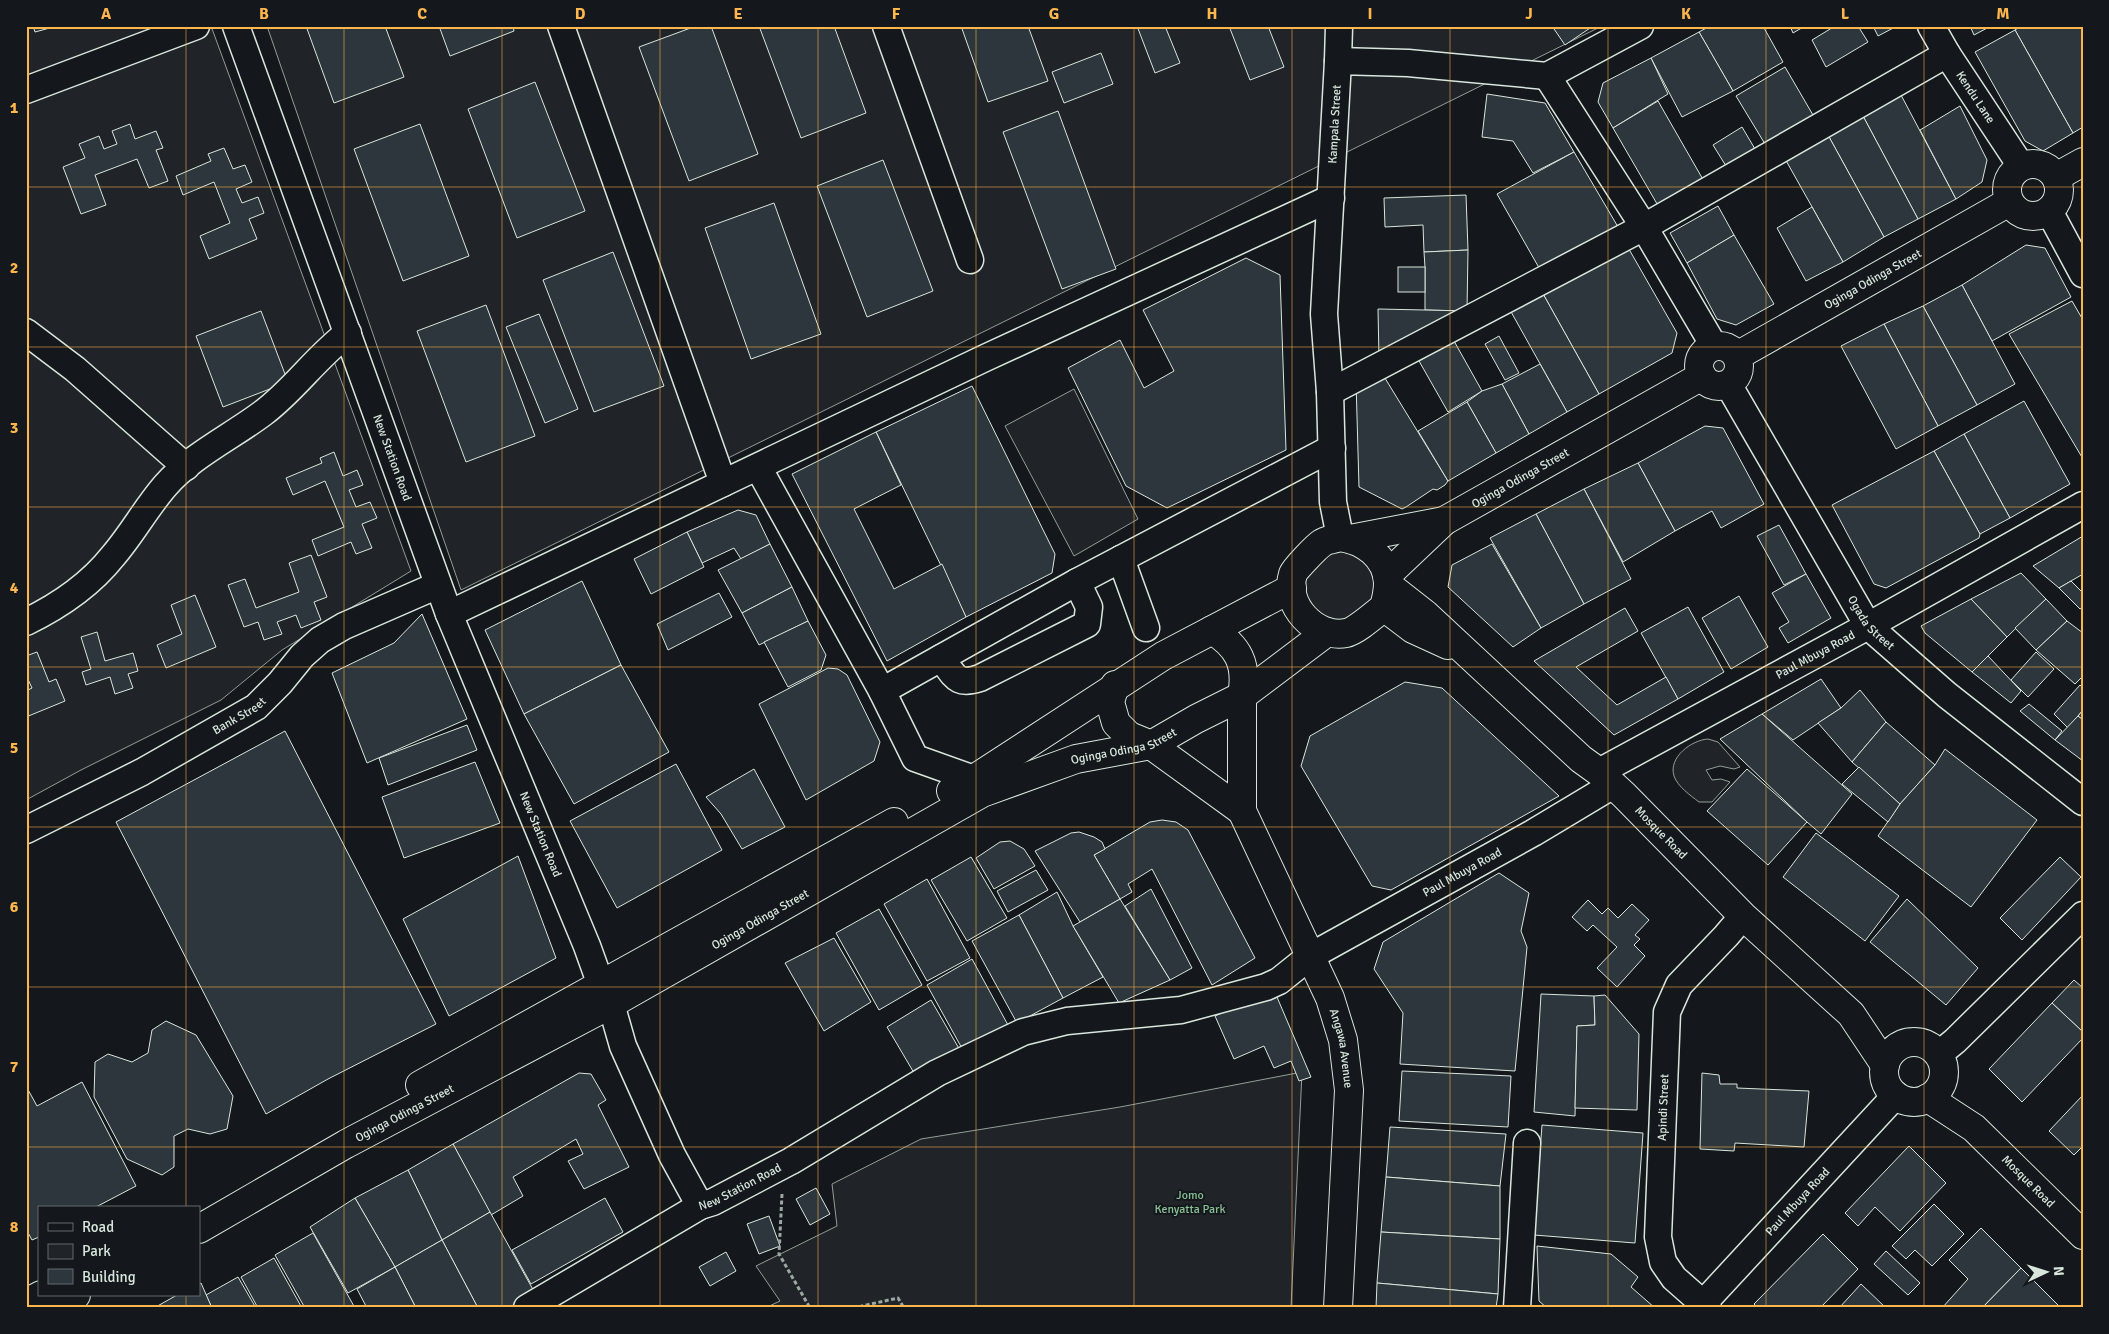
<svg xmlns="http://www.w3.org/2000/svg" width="2109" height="1334" viewBox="0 0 2109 1334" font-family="Signika,sans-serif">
	<rect width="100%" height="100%" fill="#14181c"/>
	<g fill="#202428" stroke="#939e99">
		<polygon points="26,26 211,26 411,571 282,650 221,700 81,770 26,800"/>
		<polygon points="267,26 1602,26 461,590"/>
		<circle cx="1719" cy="366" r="15"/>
		<polygon points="1074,389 1138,519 1074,556 1005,426"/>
		<polygon points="1340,542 1378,568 1382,596 1346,627 1311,614 1301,573"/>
		<path d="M1708,739l10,3 22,25 -6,2 -14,-3 -14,4 6,10 9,-1 9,3 -18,20h-13c-9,-7 -21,-15 -25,-26 -6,-19 18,-36 34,-37z"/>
		<polygon points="1302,1072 1291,1308 765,1308 780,1301 756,1266 837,1226 832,1184 921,1139 1120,1107"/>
	</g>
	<g fill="#2c363c" stroke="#d8e6dc">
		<polygon points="33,26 57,26 35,32"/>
		<polygon points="306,26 385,26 404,77 334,103"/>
		<polygon points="439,26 513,26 514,31 450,56"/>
		<polygon points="696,26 711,26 758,154 689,181 639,47"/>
		<polygon points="759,26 834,26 866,113 801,138"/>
		<polygon points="961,26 1028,26 1048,81 988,102"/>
		<polygon points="1137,26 1165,26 1180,63 1155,73"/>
		<polygon points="1229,26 1268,26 1284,67 1250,80"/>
		<polygon points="1552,26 1593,26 1565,45"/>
		<polygon points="1710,26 1763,26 1783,62 1733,91 1699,32"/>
		<polygon points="1790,26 1805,26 1793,33"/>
		<polygon points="1835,26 1858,26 1868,42 1826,67 1812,40"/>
		<polygon points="1873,26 1897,26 1878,36"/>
		<polygon points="1970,26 1991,26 1974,35"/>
		<polygon points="2021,26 2083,26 2083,127 2073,133 2015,30"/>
		<polygon points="2015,30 2073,133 2043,151 2025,141 1975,52"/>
		<polygon points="1699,32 1733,91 1682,117 1651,58"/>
		<polygon points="1101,53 1113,84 1064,103 1052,72"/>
		<polygon points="1651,58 1668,94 1613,128 1598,102 1603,83"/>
		<polygon points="1785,67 1813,115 1765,144 1736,96"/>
		<polygon points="535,82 585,211 517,238 468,109"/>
		<polygon points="1487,94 1545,103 1574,152 1533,173 1513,141 1482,137"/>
		<polygon points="1901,95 1956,199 1918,219 1863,116"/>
		<polygon points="1658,101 1705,183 1660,209 1613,128"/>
		<polygon points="1960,106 1987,160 1982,182 1956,199 1920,130"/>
		<polygon points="1058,111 1116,269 1062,289 1003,132"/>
		<polygon points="1863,116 1918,219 1884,237 1828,135"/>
		<polygon points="130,124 135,139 156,131 163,148 156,150 168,181 149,188 137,159 95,175 106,205 81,214 63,167 85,158 79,144 99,136 104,149 117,144 112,131"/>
		<polygon points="420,124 469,256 403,281 354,149"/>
		<polygon points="1742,127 1755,149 1726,166 1713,145"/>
		<polygon points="1828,135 1884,237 1843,262 1784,157"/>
		<polygon points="224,148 233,169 245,165 252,182 236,189 242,203 258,197 264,213 249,219 257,239 209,259 200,236 230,223 214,182 183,195 176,176 211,161 208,154"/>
		<polygon points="1574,152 1621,232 1542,273 1497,194"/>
		<polygon points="883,160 933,291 867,317 817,186"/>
		<polygon points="1466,195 1468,250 1424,252 1423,225 1385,227 1384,198"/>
		<polygon points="774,203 821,334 751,359 705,228"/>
		<polygon points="1718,206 1734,235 1687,263 1670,233"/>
		<polygon points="1812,207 1843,262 1806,281 1777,228"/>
		<polygon points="1734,235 1774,304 1736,325 1717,319 1687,263"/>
		<polygon points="1626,244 1677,333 1672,353 1599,394 1542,292"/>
		<polygon points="2026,245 2045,248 2071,297 1992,341 1962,285"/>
		<polygon points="1468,250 1467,311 1425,310 1425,267 1424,252"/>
		<polygon points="613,252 664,386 594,412 543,280"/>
		<polygon points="1246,258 1280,275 1286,450 1167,508 1126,486 1068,368 1120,340 1144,388 1174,371 1143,310"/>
		<rect x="1398" y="267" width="27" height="25"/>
		<polygon points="1962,285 2015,384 1977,405 1923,306"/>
		<polygon points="1542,292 1599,394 1567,412 1510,310"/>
		<polygon points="2072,301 2083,320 2083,459 2009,334"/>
		<polygon points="486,305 535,436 466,462 417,331"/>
		<polygon points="1923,306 1977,405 1938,426 1884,324"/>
		<polygon points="1378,309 1425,310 1467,311 1379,359"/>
		<polygon points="261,311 288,382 223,407 196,336"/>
		<polygon points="539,314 578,409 545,423 506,327"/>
		<polygon points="1884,324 1938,426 1896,449 1841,346"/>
		<polygon points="1499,336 1519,373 1505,380 1485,344"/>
		<polygon points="1454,341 1482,391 1448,412 1419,361"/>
		<polygon points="1540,364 1567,412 1529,434 1502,384"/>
		<polygon points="1380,370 1448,481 1445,485 1437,490 1433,489 1406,507 1402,509 1359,487 1356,381"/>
		<polygon points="1502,384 1529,434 1496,453 1467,402 1482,391"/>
		<polygon points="972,386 1055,554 1052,573 966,617 876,432"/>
		<polygon points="2024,401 2070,484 2010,518 1964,434"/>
		<polygon points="1467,402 1496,453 1448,481 1418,431"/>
		<polygon points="1705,426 1723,428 1764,504 1721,528 1712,511 1675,531 1638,463"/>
		<polygon points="876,432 901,485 854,509 894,589 942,564 966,617 887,661 792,474"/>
		<polygon points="1964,434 2010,518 1980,534 1934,451"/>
		<polygon points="1934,451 1980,534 1979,538 1886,588 1874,584 1832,505"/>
		<polygon points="334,452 343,476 357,470 363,485 349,490 356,507 370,502 377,518 362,524 372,548 356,554 351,542 318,556 312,540 344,527 325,481 293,495 286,478 322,463 320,458"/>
		<polygon points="1638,463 1675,531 1623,562 1584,489"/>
		<polygon points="1584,489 1631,579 1584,604 1536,514"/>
		<polygon points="738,510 756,515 770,544 741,559 734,548 702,563 687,532"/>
		<polygon points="1536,514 1584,604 1541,628 1490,538"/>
		<polygon points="1779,525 1806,574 1784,585 1757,536"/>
		<polygon points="687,532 704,567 651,594 634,559"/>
		<polygon points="2083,536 2083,574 2059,588 2033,566"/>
		<polygon points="770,544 792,587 742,613 718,570"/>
		<polygon points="1492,544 1541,628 1513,647 1448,587 1452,565"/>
		<polygon points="311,555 327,597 314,602 321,620 301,628 296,615 277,622 282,634 264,640 258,622 244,627 228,585 245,579 256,608 299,592 289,563"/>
		<polygon points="2021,573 2046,599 2007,637 1971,599"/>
		<polygon points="1806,574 1831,618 1788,643 1779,628 1789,622 1772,593"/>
		<polygon points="582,581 621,665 524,714 485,630"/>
		<polygon points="2071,581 2083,593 2083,607 2080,609 2059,588"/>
		<polygon points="792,587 808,621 759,645 742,613"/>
		<polygon points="719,593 732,617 668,650 657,624"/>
		<polygon points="195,595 216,647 166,668 157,645 182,634 171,605"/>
		<polygon points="1739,596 1768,647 1731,669 1702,618"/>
		<polygon points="1971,599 2007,637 1972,672 1925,633 1921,626"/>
		<polygon points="2046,599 2067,621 2036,650 2015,628"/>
		<polygon points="1688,607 1724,672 1678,699 1641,633"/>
		<polygon points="1625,608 1638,631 1576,667 1617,705 1666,677 1678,699 1614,735 1534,661"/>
		<polygon points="422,614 467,719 367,763 332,673 394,643"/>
		<polygon points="808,621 826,655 821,670 788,687 764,642"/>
		<polygon points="2067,621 2083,633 2083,676 2075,684 2036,650"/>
		<polygon points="97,632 105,661 133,653 138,671 128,674 133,688 115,694 110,677 86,685 82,672 91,669 81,637"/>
		<polygon points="37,652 49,682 56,679 65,701 26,717 26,691 32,688 26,675 26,656"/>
		<polygon points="2036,652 2054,669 2028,697 2011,680"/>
		<polygon points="1988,656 2021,691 2011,703 1972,672"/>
		<polygon points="621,665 669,752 574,804 524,714"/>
		<polygon points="828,668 838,669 847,675 880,742 874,761 806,800 759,704"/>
		<polygon points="1821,679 1841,708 1793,740 1762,714"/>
		<polygon points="1405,682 1442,688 1559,796 1391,890 1372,886 1301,766 1310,736"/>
		<polygon points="2080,685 2083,688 2083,710 2068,728 2054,714"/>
		<polygon points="1860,690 1886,722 1852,762 1818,723 1841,708"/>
		<polygon points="2029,704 2062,731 2055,740 2020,711"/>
		<polygon points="2083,710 2083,720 2078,716"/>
		<polygon points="1762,714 1852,794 1821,834 1807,822 1720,739"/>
		<polygon points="2078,716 2083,720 2083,761 2055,740"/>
		<polygon points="1886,722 1935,765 1900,804 1852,762"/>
		<polygon points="467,725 477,750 388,785 379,758"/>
		<polygon points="285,731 436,1024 328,1079 266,1114 116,822"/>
		<polygon points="1945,749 2037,820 1971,907 1878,836 1900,804 1935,765"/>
		<polygon points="475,762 500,823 404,858 382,797"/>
		<polygon points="676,764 722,850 617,908 570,821"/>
		<polygon points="1859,767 1900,804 1888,822 1842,784"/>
		<polygon points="754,769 785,827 742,849 721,814 706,797"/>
		<polygon points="1747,769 1807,822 1768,865 1707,811"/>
		<polygon points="1162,820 1176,822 1188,830 1255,958 1212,985 1152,869 1128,884 1132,892 1120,899 1094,855 1150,822"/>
		<polygon points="1079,832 1094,837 1102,842 1105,849 1094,855 1120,899 1080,922 1035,851 1071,833"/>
		<polygon points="1816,833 1899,896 1865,941 1783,877"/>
		<polygon points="1010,841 1024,849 1035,866 994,889 976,858 1000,842"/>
		<polygon points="518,856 556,958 449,1016 403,919"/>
		<polygon points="971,857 1007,918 967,941 931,880"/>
		<polygon points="2060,857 2081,877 2022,940 2000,918"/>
		<polygon points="1036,870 1048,890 1008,912 997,891"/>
		<polygon points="1499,873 1529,893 1521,931 1527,947 1515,1071 1400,1064 1403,1013 1374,969 1383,942"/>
		<polygon points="927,879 970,958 927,981 884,904"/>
		<polygon points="1151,889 1192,968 1170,980 1125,906"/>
		<polygon points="1057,892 1073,926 1103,977 1063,998 1019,915"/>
		<polygon points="1120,899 1170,980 1119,1003 1073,926"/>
		<polygon points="1907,899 1978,968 1946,1005 1870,942"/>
		<polygon points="1588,900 1602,914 1608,908 1618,918 1632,904 1649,920 1635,935 1640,939 1634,945 1645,956 1617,987 1597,968 1617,947 1593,925 1587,931 1572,917"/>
		<polygon points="879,909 922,985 879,1010 836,933"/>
		<polygon points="1019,915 1063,998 1017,1023 972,941"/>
		<polygon points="834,938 871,1002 824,1031 785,963"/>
		<polygon points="972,959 1008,1025 964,1052 927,985"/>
		<polygon points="2074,980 2083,988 2083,1032 2052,1003"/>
		<polygon points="1274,990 1311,1077 1299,1081 1291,1061 1274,1068 1264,1046 1234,1059 1215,1016"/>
		<polygon points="1541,994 1594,996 1595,1025 1577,1026 1575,1116 1534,1112"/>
		<polygon points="1605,995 1639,1034 1637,1110 1575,1108 1577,1026 1595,1025 1594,996"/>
		<polygon points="931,1000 961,1052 917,1078 887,1027"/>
		<polygon points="2052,1003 2083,1032 2083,1038 2022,1102 1989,1069"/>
		<polygon points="166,1021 196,1035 233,1096 227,1129 210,1134 188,1129 174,1136 174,1167 162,1175 127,1159 94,1097 95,1062 108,1054 132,1062 148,1053 152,1030"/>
		<polygon points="1402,1071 1511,1076 1508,1127 1399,1121"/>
		<polygon points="579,1073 591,1074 606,1100 598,1105 629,1167 584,1189 568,1161 583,1154 576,1139 513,1177 523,1196 491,1215 453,1144"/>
		<polygon points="1702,1073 1719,1075 1720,1084 1737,1084 1737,1088 1809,1091 1804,1147 1735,1143 1734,1151 1700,1149"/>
		<polygon points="82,1082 136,1186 94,1208 39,1208 39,1237 32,1240 26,1229 26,1086 37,1106"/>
		<polygon points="2083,1095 2083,1146 2074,1155 2049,1131"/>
		<polygon points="1542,1125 1643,1133 1635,1243 1534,1235"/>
		<polygon points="1390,1127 1506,1134 1500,1186 1386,1177"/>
		<polygon points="453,1144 490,1212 442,1240 408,1170"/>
		<polygon points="1909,1146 1946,1183 1900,1231 1875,1207 1858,1226 1845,1213"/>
		<polygon points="408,1170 442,1240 395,1267 355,1198"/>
		<polygon points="1386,1177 1500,1186 1500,1239 1381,1232"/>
		<polygon points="816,1188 830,1214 810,1225 796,1199"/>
		<polygon points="355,1198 395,1267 348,1293 310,1227"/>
		<polygon points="605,1198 623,1232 531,1284 512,1250"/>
		<polygon points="1934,1204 1964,1234 1932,1266 1915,1250 1906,1259 1892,1246"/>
		<polygon points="490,1212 536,1295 514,1308 478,1308 442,1240"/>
		<polygon points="769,1216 780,1246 759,1254 747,1224"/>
		<polygon points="1981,1228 2021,1268 1982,1308 1942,1308 1968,1279 1949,1260"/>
		<polygon points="1381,1232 1500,1239 1498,1294 1377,1283"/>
		<polygon points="313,1233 355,1308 305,1308 275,1255"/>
		<polygon points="1823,1234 1858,1269 1820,1308 1758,1308 1754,1304"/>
		<polygon points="442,1240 478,1308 416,1308 395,1267"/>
		<polygon points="1537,1246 1611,1254 1638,1277 1631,1287 1655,1308 1547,1308 1539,1301"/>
		<polygon points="1886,1251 1920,1283 1908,1295 1874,1264"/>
		<polygon points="726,1252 736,1271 710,1286 699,1267"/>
		<polygon points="274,1258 302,1308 258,1308 241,1277"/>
		<polygon points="395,1267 416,1308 367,1308 357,1289"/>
		<polygon points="2021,1268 2058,1305 2055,1308 1982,1308"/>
		<polygon points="238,1277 256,1308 212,1308 206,1295"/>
		<polygon points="201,1283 212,1308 154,1308 177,1295 199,1295 199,1284"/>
		<polygon points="1377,1283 1498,1294 1496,1308 1376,1308"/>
		<polygon points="1861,1284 1886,1308 1839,1308"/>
	</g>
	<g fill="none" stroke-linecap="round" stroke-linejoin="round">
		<defs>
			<g id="minor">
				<path id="s1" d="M236,26l213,588 138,332 14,39 10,19 12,42 49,109 28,51"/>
				<polyline points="561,26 723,483"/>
				<polyline points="886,26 970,260"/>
				<path id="s2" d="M1931,26l16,28 74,112"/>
				<polyline points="1338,61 1339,26"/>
				<polyline points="1547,76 1644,227 1714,346"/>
				<polyline points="26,90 196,26"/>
				<polyline points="2049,211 2083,274"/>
				<polyline points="26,332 75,369 186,467"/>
				<path id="s3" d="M1728,384l140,242 79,69 136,107"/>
				<polyline points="1330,392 1644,227 1947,54"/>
				<polyline points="758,467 882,691 915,758 974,779 982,793"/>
				<path id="s4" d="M1340,537l-7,-35 -3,-110 -6,-78 14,-253 70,2 139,13 93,-50"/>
				<polyline points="1121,559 1146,628"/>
				<polyline points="449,614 985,358 1331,198"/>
				<path d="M26,622c33,-16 64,-37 87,-66 19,-22 33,-48 52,-70 26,-30 66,-49 98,-73 31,-23 53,-56 85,-80"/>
				<path d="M941,658c14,18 15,28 39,20l107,-54 2,-17 -12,-25"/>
				<polyline points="882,691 1077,582 1332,448"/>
				<path id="s5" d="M1599,772l269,-146 215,-121"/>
				<path id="s6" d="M26,830l116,-58 114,-65 24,-24 22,-27 18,-16 24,-14 94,-41"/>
				<polyline points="1939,1054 1955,1041 2083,915"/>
				<path id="s7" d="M527,1308l173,-102 13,-4 78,-41 146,-88 86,-41 44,-11 114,-11 85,-23 13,-6 30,-24 224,-124 80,-48"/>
				<polyline points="1517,1308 1527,1143"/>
				<path id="s8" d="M1699,1308l197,-213"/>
				<path id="s9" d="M1708,1308l-34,-30 -11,-16 -5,-25 9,-225 12,-27 47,-49 17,-20"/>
			</g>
			<g id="major">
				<circle cx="2033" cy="190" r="26"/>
				<polyline points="2056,177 2083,162"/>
				<circle cx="1719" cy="366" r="20"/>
				<path id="s10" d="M1737,356l272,-154"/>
				<path d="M1340,537c24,3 47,20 48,46 0,8 -2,17 -4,24 -9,7 -28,24 -38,26 -30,6 -63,-28 -53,-59 2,-5 23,-27 29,-31 4,-3 13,-4 18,-6z"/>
				<polyline points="1350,539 1444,521"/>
				<path id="s11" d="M1387,575l57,-54 258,-145"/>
				<path id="s12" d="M1388,585l37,29 156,145 18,13 25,23 119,121 108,98 34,51"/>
				<polyline points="1384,607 1413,629 1448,645"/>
				<path id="s13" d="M1212,630c26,16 36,34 30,66v115l88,187 13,42 6,50 -11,218"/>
				<polyline points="1115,685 1110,702 1116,723 1129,736 1151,745 1242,811"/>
				<polyline points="951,791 974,779 1163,656 1292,588"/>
				<circle cx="1914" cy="1072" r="30"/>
				<polyline points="420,1085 894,822"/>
				<path id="s14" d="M1928,1098l46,30 109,107"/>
				<path id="s15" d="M199,1229l147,-85 265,-140 371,-211 94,-34 75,-14 45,-26 46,-23 85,-64"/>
				<polyline points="26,1303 41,1295"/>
				<polyline points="53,1308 76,1295"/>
			</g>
		</defs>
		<use href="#minor" stroke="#d8e6dc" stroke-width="29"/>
		<use href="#major" stroke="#d8e6dc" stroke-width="30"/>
		<g stroke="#9da8a2" stroke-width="3" stroke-dasharray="4 2.5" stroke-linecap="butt">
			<polyline points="782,1194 779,1254 810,1308"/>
			<polyline points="853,1308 898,1298 904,1308"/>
		</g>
		<use href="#minor" stroke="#14181c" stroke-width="26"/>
		<use href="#major" stroke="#14181c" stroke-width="28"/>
	</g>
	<path fill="none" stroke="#ffb74d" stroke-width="1" stroke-opacity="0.55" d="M186,26v1182M344,26v1282M502,26v1282M660,26v1282M818,26v1282M976,26v1282M1134,26v1282M1292,26v1282M1450,26v1282M1608,26v1282M1766,26v1282M1924,26v1282M26,187h2057M26,347h2057M26,507h2057M26,667h2057M26,827h2057M26,987h2057M26,1147h2057M186,1295v13"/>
	<g text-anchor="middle" stroke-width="4" stroke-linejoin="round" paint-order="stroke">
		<g font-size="12" fill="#d8e6dc" stroke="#14181c">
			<text dy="4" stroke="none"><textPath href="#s2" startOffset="84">Kendu Lane</textPath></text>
			<text dy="4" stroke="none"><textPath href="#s4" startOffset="414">Kampala Street</textPath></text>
			<text dy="4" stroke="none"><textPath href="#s10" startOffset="156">Oginga Odinga Street</textPath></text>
			<text dy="4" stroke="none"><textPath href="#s1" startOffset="459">New Station Road</textPath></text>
			<text dy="4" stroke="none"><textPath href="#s11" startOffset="166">Oginga Odinga Street</textPath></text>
			<text dy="4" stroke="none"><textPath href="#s3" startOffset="279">Ogada Street</textPath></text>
			<text dy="4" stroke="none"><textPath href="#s5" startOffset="246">Paul Mbuya Road</textPath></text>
			<text dy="4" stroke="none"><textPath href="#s6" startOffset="242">Bank Street</textPath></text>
			<text dy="4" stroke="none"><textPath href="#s15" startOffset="1046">Oginga Odinga Street</textPath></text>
			<text dy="4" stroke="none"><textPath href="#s12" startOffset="369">Mosque Road</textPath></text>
			<text dy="4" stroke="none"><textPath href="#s1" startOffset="864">New Station Road</textPath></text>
			<text dy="4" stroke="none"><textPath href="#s7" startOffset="1044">Paul Mbuya Road</textPath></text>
			<text dy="4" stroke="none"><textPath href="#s15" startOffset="641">Oginga Odinga Street</textPath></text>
			<text dy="4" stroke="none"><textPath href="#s13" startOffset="452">Angawa Avenue</textPath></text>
			<text dy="4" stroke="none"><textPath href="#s9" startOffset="220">Apindi Street</textPath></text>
			<text dy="4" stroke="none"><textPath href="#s15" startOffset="236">Oginga Odinga Street</textPath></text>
			<text dy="4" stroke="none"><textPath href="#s7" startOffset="245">New Station Road</textPath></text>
			<text dy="4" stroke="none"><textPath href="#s14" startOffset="131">Mosque Road</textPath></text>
			<text dy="4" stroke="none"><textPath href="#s8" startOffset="145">Paul Mbuya Road</textPath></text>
		</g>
		<g font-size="12" fill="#8ac095" stroke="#14181c">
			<text x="1190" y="1199">Jomo<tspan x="1190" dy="14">Kenyatta Park</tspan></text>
		</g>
	</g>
	<rect width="2109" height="1334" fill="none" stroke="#14181c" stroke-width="55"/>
	<rect x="38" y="1206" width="162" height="90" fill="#14181c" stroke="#626a69"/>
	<rect x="48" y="1223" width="25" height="8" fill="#14181c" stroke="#626a69"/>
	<text x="82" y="1232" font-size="15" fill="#d8e6dc">Road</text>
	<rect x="48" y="1244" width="25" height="15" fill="#202428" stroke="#626a69"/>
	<text x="82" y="1256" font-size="15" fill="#d8e6dc">Park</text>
	<rect x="48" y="1269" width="25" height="15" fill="#2c363c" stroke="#626a69"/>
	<text x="82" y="1282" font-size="15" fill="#d8e6dc">Building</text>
	<g transform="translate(2046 1272) rotate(86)" stroke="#14181c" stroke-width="4" paint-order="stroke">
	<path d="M0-4L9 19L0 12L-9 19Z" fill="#d8e6dc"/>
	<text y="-8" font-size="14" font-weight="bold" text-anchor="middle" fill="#d8e6dc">N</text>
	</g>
	<rect x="28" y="28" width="2054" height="1278" fill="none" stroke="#ffb74d" stroke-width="2"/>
	<g font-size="16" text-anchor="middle" font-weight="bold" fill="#ffb74d">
		<text x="106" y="19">A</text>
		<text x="264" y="19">B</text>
		<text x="422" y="19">C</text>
		<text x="580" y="19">D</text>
		<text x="738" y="19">E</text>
		<text x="896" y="19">F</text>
		<text x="1054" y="19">G</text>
		<text x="1212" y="19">H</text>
		<text x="1370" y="19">I</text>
		<text x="1529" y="19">J</text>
		<text x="1686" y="19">K</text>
		<text x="1845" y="19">L</text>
		<text x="2003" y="19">M</text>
		<text x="14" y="113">1</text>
		<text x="14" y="273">2</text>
		<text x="14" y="433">3</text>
		<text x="14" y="593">4</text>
		<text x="14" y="753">5</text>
		<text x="14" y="912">6</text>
		<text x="14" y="1072">7</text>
		<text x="14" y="1232">8</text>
	</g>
</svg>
